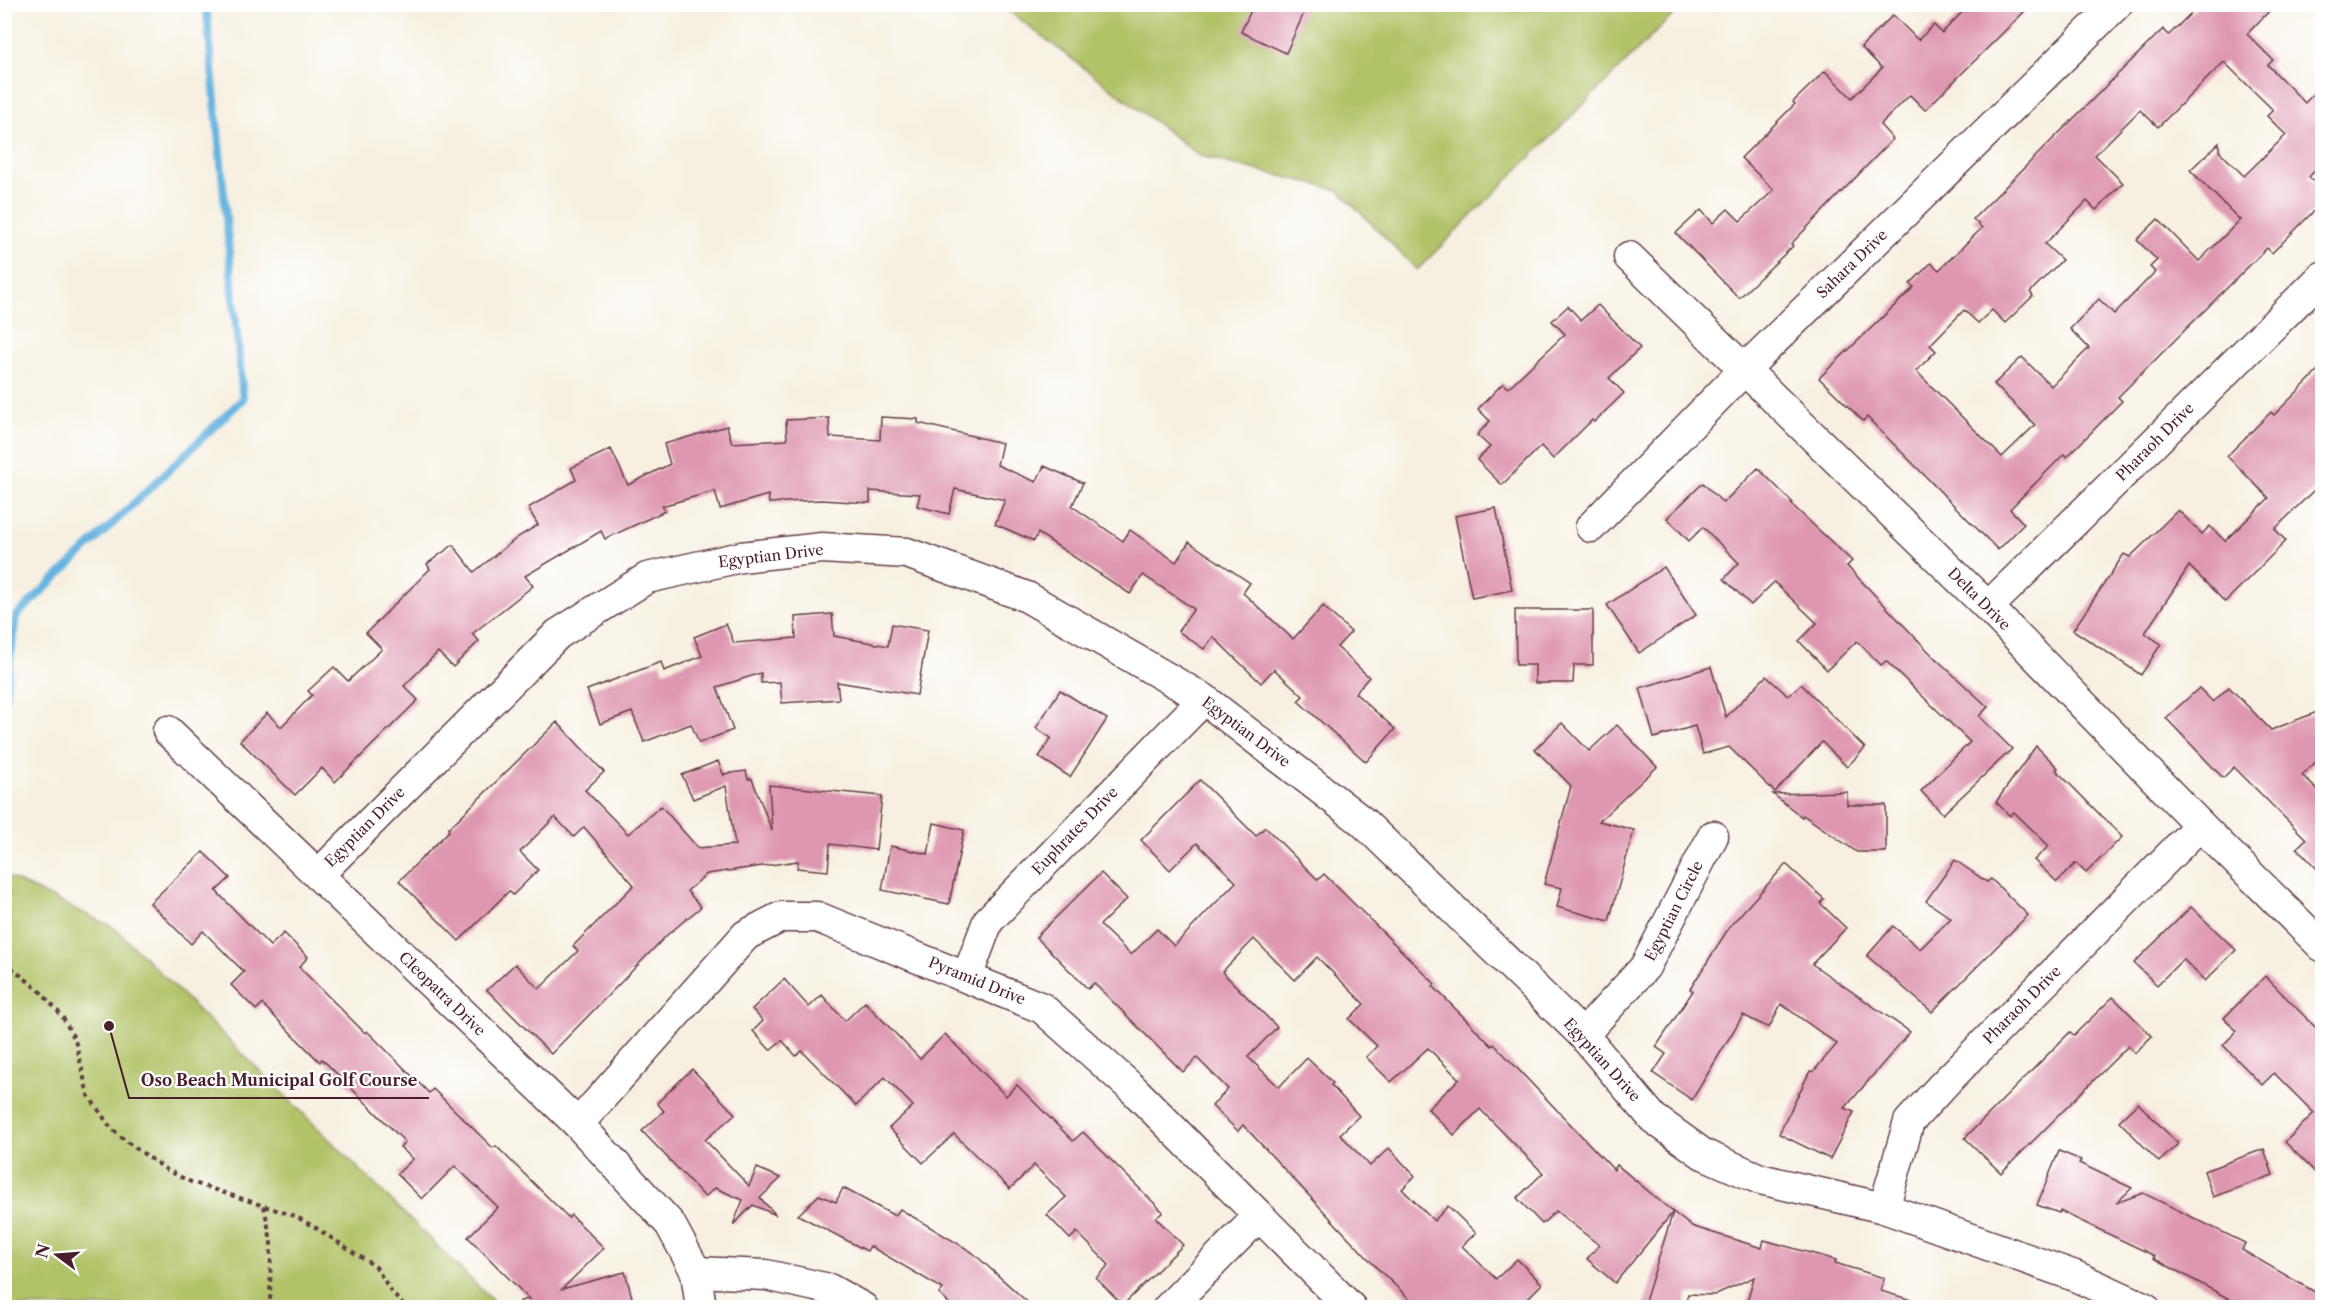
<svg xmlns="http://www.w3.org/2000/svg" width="2327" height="1312" viewBox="0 0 2327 1312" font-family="'Libre Caslon Text',serif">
	<rect width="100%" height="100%" fill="#fff"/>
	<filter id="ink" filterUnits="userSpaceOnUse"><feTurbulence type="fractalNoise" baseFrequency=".0167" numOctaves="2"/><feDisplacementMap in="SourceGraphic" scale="12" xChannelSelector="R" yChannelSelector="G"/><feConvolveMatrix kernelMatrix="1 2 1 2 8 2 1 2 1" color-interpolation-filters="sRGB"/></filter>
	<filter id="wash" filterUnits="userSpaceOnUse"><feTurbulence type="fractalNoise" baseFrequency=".008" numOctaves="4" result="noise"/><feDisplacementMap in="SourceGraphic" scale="24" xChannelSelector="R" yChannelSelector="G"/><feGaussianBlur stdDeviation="1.35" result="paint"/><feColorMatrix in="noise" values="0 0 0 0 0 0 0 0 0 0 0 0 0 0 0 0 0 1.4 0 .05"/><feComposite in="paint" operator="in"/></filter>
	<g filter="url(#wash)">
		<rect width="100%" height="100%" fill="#f7f0e1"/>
		<g fill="#b1c367" stroke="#7e7149" stroke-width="1.5">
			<polygon points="1001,5 1683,5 1417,270 1338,190 1200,156"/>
			<polygon points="4,875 115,928 499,1307 5,1307"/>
		</g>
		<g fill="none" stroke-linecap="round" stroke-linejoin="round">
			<polyline stroke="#65b4e0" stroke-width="8" points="4,705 16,616 243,399 206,4"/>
		</g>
		<g id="blocks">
			<g fill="#de97b0" fill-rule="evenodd">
				<polygon points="1254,4 1308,4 1286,53 1241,32"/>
				<polygon points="1970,4 2032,4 1925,110 1910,95 1880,125 1893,139 1791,244 1793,246 1739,298 1676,233 1701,210 1713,223 1728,209 1740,221 1774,190 1741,158 1795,104 1793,102 1825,71 1852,98 1882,68 1861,47 1893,15 1918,40 1934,25 1942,33"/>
				<path d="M2200,4h76l-29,30 26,26 -5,5 37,38 17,-18v78l-13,14 13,13v13l-50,50 -5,-5 -149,149 4,4 -55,56 -3,-3 -54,55 14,15 -26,26 -131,-133 -4,4 -44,-43 95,-91 -4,-3 21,-21 8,7 43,-42 -9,-9 190,-190 6,6zM2224,62l49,48 -6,6 19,19 -42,41 -25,-25v-8l-29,27 50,50 -41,41 -41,-42 -21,21 20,20 -7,7 5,5 -41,42 -15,-15 -29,30 19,19 -38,38 -29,-29 -28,27 41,41 -33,32 -86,-86 20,-20 -6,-6 34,-35 14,13 14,-13 13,13 28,-27 -3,-4 32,-32 -17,-16 42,-43 9,9 27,-27 -28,-28 45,-45 18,17z"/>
				<polygon points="1598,305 1640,348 1609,378 1624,393 1594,422 1592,420 1553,459 1541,446 1502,485 1477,460 1490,447 1477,435 1490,421 1478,409 1503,383 1508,388 1565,334 1552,321 1568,306 1581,320"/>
				<polygon points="2322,367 2322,482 2275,529 2286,541 2225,602 2189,566 2145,633 2161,644 2141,675 2073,630 2124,554 2130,557 2178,510 2202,534 2210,526 2225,541 2269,498 2227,456 2271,412 2274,415"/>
				<polygon points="881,417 918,419 918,423 1002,443 997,465 1036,482 1044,466 1083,483 1072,506 1123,541 1130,530 1176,562 1189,542 1250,583 1243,593 1293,639 1323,606 1351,632 1337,647 1369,677 1355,693 1395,729 1366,762 1298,701 1303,696 1274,669 1261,683 1213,637 1204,649 1178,631 1194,609 1143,575 1130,594 1038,533 1034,541 995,524 1005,500 955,489 949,514 917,506 920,494 870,491 870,503 821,500 769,503 768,495 720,509 715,491 662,506 665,511 605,539 601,531 525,576 533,586 472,634 479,641 453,667 438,652 404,686 418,700 335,782 322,768 295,795 240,741 267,713 281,727 312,695 308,691 334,667 348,681 382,649 366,633 430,569 427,564 453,545 474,572 518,537 538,525 528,508 576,480 571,468 611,449 628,485 670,464 664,444 727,426 732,443 787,440 786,420 829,418 830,437 880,440"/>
				<polygon points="1758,468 1793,503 1791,504 1852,561 1847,566 1933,656 1988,707 1979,716 2012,749 1943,814 1921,791 1970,742 1886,661 1881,665 1857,641 1827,670 1799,641 1817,623 1774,582 1751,605 1724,579 1739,563 1703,527 1689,541 1667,518 1703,483 1723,503"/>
				<polygon points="1496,508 1512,590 1472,598 1455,516"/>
				<polygon points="1664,567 1696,615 1639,653 1607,605"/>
				<polygon points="1515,610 1593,610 1593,665 1574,665 1573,683 1535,683 1535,665 1516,665"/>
				<polygon points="832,614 834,636 888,646 892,624 928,630 917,695 837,682 839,699 782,703 780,682 761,683 761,673 717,687 733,730 699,743 691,724 644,742 632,712 600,724 587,690 661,662 664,671 702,656 694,637 726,624 734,643 796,638 795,617"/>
				<polygon points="1711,667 1726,717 1766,676 1788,696 1801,684 1865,748 1847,767 1822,742 1775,792 1729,747 1703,754 1695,726 1654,738 1640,688"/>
				<polygon points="2229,687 2271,730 2322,710 2322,756 2302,775 2322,795 2322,874 2297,848 2306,839 2234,767 2223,778 2166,718 2199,688 2213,702"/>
				<polygon points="1060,690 1107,719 1070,777 1039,757 1051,738 1036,728"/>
				<polygon points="557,722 604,772 585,790 628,834 661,806 698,848 735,845 726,786 693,799 682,775 718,761 724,776 724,774 746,771 748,779 752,779 772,831 769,785 882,796 876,850 830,844 828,871 797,868 798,861 707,874 687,891 701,907 667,935 551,1054 487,990 515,964 539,989 578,951 573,946 634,885 584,827 574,837 555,817 520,852 538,870 513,895 509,891 459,941 399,881 449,831 448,829"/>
				<polygon points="1562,723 1589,751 1617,725 1657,767 1599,821 1634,830 1609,921 1557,907 1562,888 1544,884 1571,786 1535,749"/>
				<polygon points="2036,746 2058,768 2056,770 2122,837 2086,873 2076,863 2057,882 2034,860 2049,846 2014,812 2010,816 1996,802"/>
				<polygon points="1200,780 1256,836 1265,827 1318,880 1324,874 1435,984 1433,986 1492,1046 1494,1044 1614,1170 1617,1165 1673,1212 1615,1283 1587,1259 1599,1245 1556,1211 1542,1224 1517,1198 1543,1173 1480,1109 1454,1135 1428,1109 1459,1079 1428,1048 1391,1082 1366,1057 1377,1046 1349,1019 1364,1004 1317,957 1295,980 1254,939 1222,972 1277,1027 1248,1057 1279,1087 1307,1058 1333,1083 1331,1085 1359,1116 1340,1134 1370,1166 1389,1148 1415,1176 1402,1189 1434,1221 1448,1206 1476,1233 1462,1246 1496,1279 1517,1259 1542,1284 1518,1308 1419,1308 1376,1267 1243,1125 1238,1131 1212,1106 1228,1089 1197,1058 1183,1072 1094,983 1088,989 1036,937 1101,873 1127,899 1100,925 1131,955 1157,929 1174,946 1236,882 1197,843 1170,870 1141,840"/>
				<polygon points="1847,792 1847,805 1886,805 1886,852 1857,852 1803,815 1802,817 1773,794"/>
				<polygon points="934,823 964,830 949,904 882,890 890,846 928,854"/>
				<polygon points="203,852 230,878 216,891 270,946 284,933 308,957 299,967 365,1033 367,1031 429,1093 433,1089 493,1148 496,1146 569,1218 571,1215 604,1248 562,1289 625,1272 635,1308 521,1308 520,1301 529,1299 468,1237 498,1207 455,1166 422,1199 397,1174 413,1159 400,1147 405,1142 322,1059 320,1062 262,1004 256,1010 231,985 244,972 203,931 191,944 150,903"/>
				<polygon points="1955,860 1987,882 1991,879 2028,915 1932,1012 1867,956 1893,926 1920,949 1951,918 1926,901"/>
				<polygon points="1786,864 1824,899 1820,903 1846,928 1812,964 1910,1032 1845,1108 1854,1112 1830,1159 1779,1134 1810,1071 1813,1072 1837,1044 1781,1004 1769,1028 1743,1015 1692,1100 1653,1073 1666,1054 1656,1047 1693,991 1690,989 1730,926"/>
				<polygon points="2191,907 2236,950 2205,981 2183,959 2157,985 2134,963"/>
				<polygon points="2265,976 2322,1034 2322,1179 2285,1142 2314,1113 2274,1073 2262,1085 2223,1045 2237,1031 2224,1018"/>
				<polygon points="784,979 809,1007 822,995 845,1021 865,1002 920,1059 945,1034 1006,1096 1017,1085 1073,1141 1083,1132 1163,1212 1156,1218 1183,1245 1123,1305 1096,1278 1109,1265 1077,1232 1070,1239 1047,1215 1066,1197 1034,1165 1010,1189 954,1134 923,1163 889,1128 913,1106 885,1077 856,1106 802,1051 796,1056 782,1040 770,1050 753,1031 763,1021 752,1009"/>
				<polygon points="2113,997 2152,1036 2135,1053 2128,1046 2001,1173 1965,1138 2070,1032 2074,1035"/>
				<polygon points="692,1069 735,1114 705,1140 749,1186 757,1168 781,1178 760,1198 776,1215 753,1205 733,1225 743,1200 715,1188 705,1197 642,1131 664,1111 657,1103"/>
				<polygon points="2138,1103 2178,1144 2159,1162 2119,1121"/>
				<polygon points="2264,1149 2273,1175 2213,1197 2204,1171"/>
				<polygon points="2059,1151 2081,1160 2079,1163 2132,1188 2116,1203 2143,1193 2245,1243 2242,1250 2322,1296 2322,1308 2246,1308 2153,1258 2155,1256 2060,1211 2059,1213 2037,1205"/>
				<polygon points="843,1188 895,1216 900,1209 972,1252 1034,1308 954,1308 939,1294 943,1289 870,1246 867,1251 798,1215 819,1195 836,1202"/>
				<polygon points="1673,1212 1691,1226 1762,1248 1764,1240 1836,1260 1835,1263 1884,1278 1881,1291 1918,1302 1917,1308 1745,1308 1754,1277 1714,1295 1688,1294 1684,1308 1643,1308"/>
			</g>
		</g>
	</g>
	<g filter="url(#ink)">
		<use href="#blocks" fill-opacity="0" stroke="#643e46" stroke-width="1.5"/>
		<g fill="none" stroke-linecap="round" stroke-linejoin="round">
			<defs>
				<g id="minor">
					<polyline points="1629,257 1988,607 2200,825 2322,946"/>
					<polyline points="1591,527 1743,371 2117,4"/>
					<polyline points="1988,607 2322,277"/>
					<polyline points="168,731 578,1124 670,1224 696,1272 701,1308"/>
					<polyline points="318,875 558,634 647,578 741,557 822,548 907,553 1027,597 1204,699 1363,822 1583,1035 1653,1118 1703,1154 1760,1179 1884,1208 2075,1276 2145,1308"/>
					<polyline points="967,977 988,921 1204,699"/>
					<polyline points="1583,1035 1645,967 1713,836"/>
					<polyline points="578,1124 746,935 781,917 817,917 1042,1008 1134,1090 1351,1308"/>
					<polyline points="1884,1208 1909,1122 1943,1085 2200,825"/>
					<polyline points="696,1272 766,1275 829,1289 863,1308"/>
					<polyline points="1168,1308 1259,1216"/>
				</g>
			</defs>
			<use href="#minor" stroke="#643e46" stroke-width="33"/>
			<g stroke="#643e46" stroke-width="4" stroke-dasharray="4.5 4.5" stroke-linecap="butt">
				<polyline points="4,962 39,990 62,1016 75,1040 88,1095 111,1128 127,1142 167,1170 191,1182 295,1216 316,1228 376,1267 392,1293 406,1308"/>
				<polyline points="264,1206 271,1241 270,1308"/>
			</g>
			<use href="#minor" stroke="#fff" stroke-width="30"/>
		</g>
	</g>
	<g text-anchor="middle" stroke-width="4.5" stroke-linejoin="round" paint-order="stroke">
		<g font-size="15" fill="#4a1f2b" stroke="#fff">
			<text transform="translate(1852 264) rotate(-44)" y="5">Sahara Drive</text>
			<text transform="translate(2155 442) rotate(-45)" y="5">Pharaoh Drive</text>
			<text transform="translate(771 556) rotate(-7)" y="5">Egyptian Drive</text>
			<text transform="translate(1979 599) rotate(45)" y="5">Delta Drive</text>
			<text transform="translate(1246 732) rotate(37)" y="5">Egyptian Drive</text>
			<text transform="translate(365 827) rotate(-45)" y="5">Egyptian Drive</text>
			<text transform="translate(1075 831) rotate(-46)" y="5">Euphrates Drive</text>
			<text transform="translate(1674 911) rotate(-63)" y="5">Egyptian Circle</text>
			<text transform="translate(977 981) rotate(22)" y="5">Pyramid Drive</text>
			<text transform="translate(442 994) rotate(44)" y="5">Cleopatra Drive</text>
			<text transform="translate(2022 1005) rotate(-45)" y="5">Pharaoh Drive</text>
			<text transform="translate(1602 1060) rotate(48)" y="5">Egyptian Drive</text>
		</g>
	</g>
	<path fill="none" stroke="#4a1f2b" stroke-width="2" d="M109 1026L129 1098H429"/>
	<circle fill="#4a1f2b" stroke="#fff" stroke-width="2" cx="109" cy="1026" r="6"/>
	<g font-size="16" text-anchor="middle" font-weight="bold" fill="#4a1f2b" stroke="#fff" stroke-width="4.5" stroke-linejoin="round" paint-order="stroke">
		<text x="279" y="1086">Oso Beach Municipal Golf Course</text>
	</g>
	<rect width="2327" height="1312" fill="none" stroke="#fff" stroke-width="24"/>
	<g transform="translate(57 1255) rotate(286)" stroke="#ffffff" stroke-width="4.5" paint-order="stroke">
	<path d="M0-4.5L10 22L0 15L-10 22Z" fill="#4a1f2b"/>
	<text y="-9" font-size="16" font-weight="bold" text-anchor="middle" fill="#4a1f2b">N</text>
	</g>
</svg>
